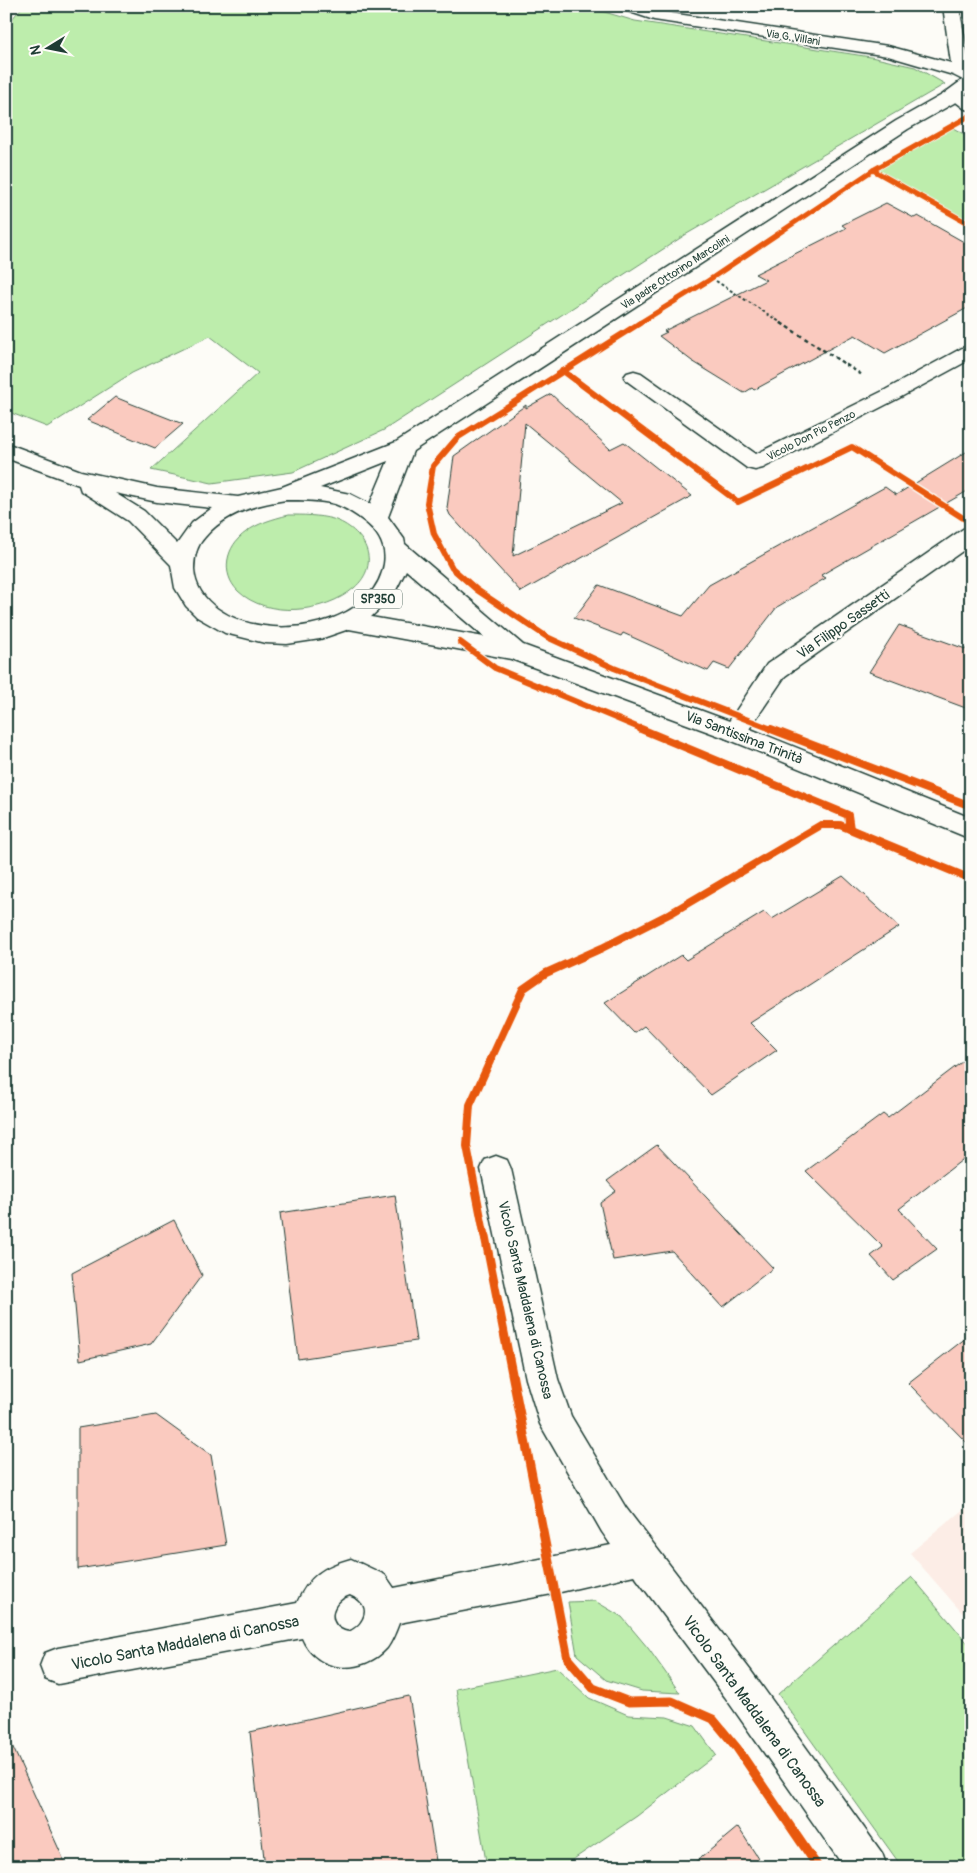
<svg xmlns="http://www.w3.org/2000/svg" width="977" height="1873" viewBox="0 0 977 1873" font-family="Pangolin,sans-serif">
	<rect width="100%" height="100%" fill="#fdfcf7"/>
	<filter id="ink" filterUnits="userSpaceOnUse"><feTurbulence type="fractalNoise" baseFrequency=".02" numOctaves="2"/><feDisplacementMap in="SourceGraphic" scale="10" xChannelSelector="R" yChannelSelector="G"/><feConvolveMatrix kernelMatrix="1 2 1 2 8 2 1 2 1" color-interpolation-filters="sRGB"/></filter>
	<g filter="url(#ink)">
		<polygon fill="#fcede6" points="971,1503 971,1623 910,1553"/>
		<g fill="#bdedac" stroke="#6e9570">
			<polygon points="23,6 584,6 635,21 871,57 915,67 945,84 685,235 384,430 293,472 212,483 151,470 258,373 210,336 132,373 47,427 6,411 6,26"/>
			<polygon points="953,128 971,138 971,224 876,170"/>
			<path d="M288,515c15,0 30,0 45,4 31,10 50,44 21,69 -29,25 -87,31 -116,3 -18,-18 -12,-45 8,-59 12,-9 27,-13 42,-17z"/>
			<polygon points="912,1577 971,1647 971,1867 902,1867 778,1694"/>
			<polygon points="595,1601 622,1617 648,1648 680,1693 642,1691 606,1680 577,1655 568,1602"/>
			<polygon points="557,1668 589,1698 628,1715 667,1717 695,1726 716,1755 637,1816 562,1867 487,1867 456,1689"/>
		</g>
		<g fill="#facabf" stroke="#1f3d34" fill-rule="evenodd">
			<polygon points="886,203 914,218 918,216 971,246 971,306 885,353 855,335 754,390 752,388 744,393 692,361 659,336 667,332 664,331 766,280 755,274 846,228 842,225"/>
			<path d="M551,394l59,55 14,-7 68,54 -171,96 -71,-77 -3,-7 7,-52 72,-51v3zM525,423l97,80 -109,53z"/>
			<polygon points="115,397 132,404 183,424 155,448 87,420"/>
			<polygon points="971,449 971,489 821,575 826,578 777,607 729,669 714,663 708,671 623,633 621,636 574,618 599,585 683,616 709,585 885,487 896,495"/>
			<polygon points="899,625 971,651 971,710 869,672"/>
			<polygon points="843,876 899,927 750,1023 777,1050 711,1095 644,1026 634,1033 605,1003 681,955 686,960 764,912 772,919"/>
			<polygon points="971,1055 971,1153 899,1209 937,1249 893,1280 871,1256 883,1247 806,1171 883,1114 888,1118"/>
			<polygon points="657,1145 773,1268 723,1307 672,1251 613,1260 600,1203 616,1191 607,1181"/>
			<polygon points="395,1195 416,1341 298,1359 280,1213"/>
			<polygon points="174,1220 202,1275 151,1344 80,1360 72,1273"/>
			<polygon points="971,1334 971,1447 908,1383"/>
			<polygon points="156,1415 211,1455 226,1545 78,1569 78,1428"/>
			<polygon points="409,1696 437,1867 265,1867 250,1732"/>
			<polygon points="6,1732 67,1867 6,1867"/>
			<polygon points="738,1827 764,1867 690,1867"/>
		</g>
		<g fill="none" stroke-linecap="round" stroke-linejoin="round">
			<defs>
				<g id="minor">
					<polygon points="619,6 644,6 657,11 888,46 951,63 943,6 959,6 968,57 968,69 971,71 971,84 953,75 888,56 654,20 621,9"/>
					<polygon points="957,91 971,97 971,110 965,109 948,96 951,92"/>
					<polygon points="971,345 971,359 899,398 763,468 755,470 747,468 627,381 624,377 627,373 634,371 641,373 756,454 885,390 964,347"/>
					<polygon points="971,527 971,545 785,676 743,738 734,741 725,738 722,732 767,664 963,529"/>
					<path d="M496,1156l11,4 4,9 47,210 13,37 55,92 125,163 131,182 5,14h-43l-119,-170 -91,-122 -82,19 -153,29c-3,8 -7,18 -12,25 -24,27 -70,26 -85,-10l-244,46 -13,-5 -5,-13 5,-13 13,-5 239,-45c12,-27 26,-36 54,-44l34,16 9,13 217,-43 -9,-13 -62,-108 -14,-45 -45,-210 4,-9zM350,1595c3,2 8,3 10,6 12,11 0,27 -12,31 -23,-5 -19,-31 2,-37z"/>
				</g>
				<path id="major" d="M971,77v13l-17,13 -46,26 -495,322 -25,66 16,22 1,5 118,101 220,81 228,92v21l-246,-101 -214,-79 -162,-30 -29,10 -33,5 -22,-1 -40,-10 -28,-16 -11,-11 -11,-18 -4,-23 -43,-44 -47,-30 -2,-6 -73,-27v-15l75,28 76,17 81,9 44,-10 114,-45 500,-321 46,-26 23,-17zM388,461l-18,43 -20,-10 -30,-6zM115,493l42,9 55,6 -20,15 -15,21 -33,-33zM286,500c16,0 34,0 49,4 11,4 20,10 29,17 14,11 23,25 20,43 -8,50 -76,69 -120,62 -31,-4 -68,-22 -70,-57 0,-12 3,-24 11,-32 20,-24 52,-33 81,-37zM406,570l78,67 -113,-20 22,-21z"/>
			</defs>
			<use href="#minor" stroke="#1f3d34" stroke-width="3"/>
			<use href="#major" stroke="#1f3d34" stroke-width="3"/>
			<polyline stroke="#1f3d34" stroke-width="2" stroke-dasharray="3 2.5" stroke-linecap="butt" points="716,281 783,324"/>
			<polyline stroke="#1f3d34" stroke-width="2.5" stroke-dasharray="4 3" stroke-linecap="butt" points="781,323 862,375"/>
			<use href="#minor" fill="#fdfcf7" fill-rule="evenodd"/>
			<use href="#major" fill="#fdfcf7" fill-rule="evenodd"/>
			<defs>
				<g id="cycleway-far3">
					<polyline points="873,170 971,225"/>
					<polyline points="638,324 706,282 873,170 971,115"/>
				</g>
				<g id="cycleway-far2">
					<polyline points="640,323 457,438 433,466 427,503 434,534 452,568 477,590 547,637 614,668 774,730"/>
					<polyline points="562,370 738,502 852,447 971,523"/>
					<polyline points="460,642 495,668 644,730"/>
				</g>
				<g id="cycleway-far1">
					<polyline points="641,729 848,815 850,829"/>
					<polyline points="771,729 971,806"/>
					<polyline points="485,1238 467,1146 470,1105 523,989 546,973 602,948 671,913 821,825 840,825 971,879"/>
				</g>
				<polyline id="cycleway" points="485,1236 568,1659 593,1688 629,1702 672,1701 713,1719 737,1748 818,1867"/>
			</defs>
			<use href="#cycleway-far3" stroke="#fdfcf7" stroke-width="7"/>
			<use href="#cycleway-far2" stroke="#fdfcf7" stroke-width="9"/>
			<use href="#cycleway-far1" stroke="#fdfcf7" stroke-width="11"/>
			<use href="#cycleway" stroke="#fdfcf7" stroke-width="12"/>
			<use href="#cycleway-far3" stroke="#e8590c" stroke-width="5"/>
			<use href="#cycleway-far2" stroke="#e8590c" stroke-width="6"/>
			<use href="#cycleway-far1" stroke="#e8590c" stroke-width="8"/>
			<use href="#cycleway" stroke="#e8590c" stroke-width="9"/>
		</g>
	</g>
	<g text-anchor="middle" stroke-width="4.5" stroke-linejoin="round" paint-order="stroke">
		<g font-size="11" fill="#1f3d34" stroke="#fdfcf7">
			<text transform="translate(793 37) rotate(9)" y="4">Via G. Villani</text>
			<text transform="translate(675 272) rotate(-33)" y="4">Via padre Ottorino Marcolini</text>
			<text transform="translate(811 435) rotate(-27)" y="4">Vicolo Don Pio Penzo</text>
		</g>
		<rect fill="#fdfcf7" stroke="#62766e" stroke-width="1" x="354" y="589.5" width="48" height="19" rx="4"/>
		<g font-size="12" font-weight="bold" fill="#1f3d34">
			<text x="378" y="603">SP350</text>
		</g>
		<g font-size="14" fill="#1f3d34" stroke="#fdfcf7">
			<text transform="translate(843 624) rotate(-35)" y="5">Via Filippo Sassetti</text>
			<text transform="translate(744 737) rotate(21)" y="5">Via Santissima Trinità</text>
			<text transform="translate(526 1300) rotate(77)" y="5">Vicolo Santa Maddalena di Canossa</text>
		</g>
		<g font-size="16" fill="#1f3d34" stroke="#fdfcf7">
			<text transform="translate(185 1642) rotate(-11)" y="6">Vicolo Santa Maddalena di Canossa</text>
			<text transform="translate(755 1711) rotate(54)" y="6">Vicolo Santa Maddalena di Canossa</text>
		</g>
	</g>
	<rect width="977" height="1873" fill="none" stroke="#fdfcf7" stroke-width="25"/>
	<rect x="12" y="12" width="952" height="1848" fill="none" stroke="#1f3d34" stroke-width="2" filter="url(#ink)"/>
	<g transform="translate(48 48) rotate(260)" stroke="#fdfcf7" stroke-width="4" paint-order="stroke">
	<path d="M0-4L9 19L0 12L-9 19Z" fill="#1f3d34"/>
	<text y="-8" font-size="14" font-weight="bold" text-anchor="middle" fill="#1f3d34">N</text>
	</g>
</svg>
